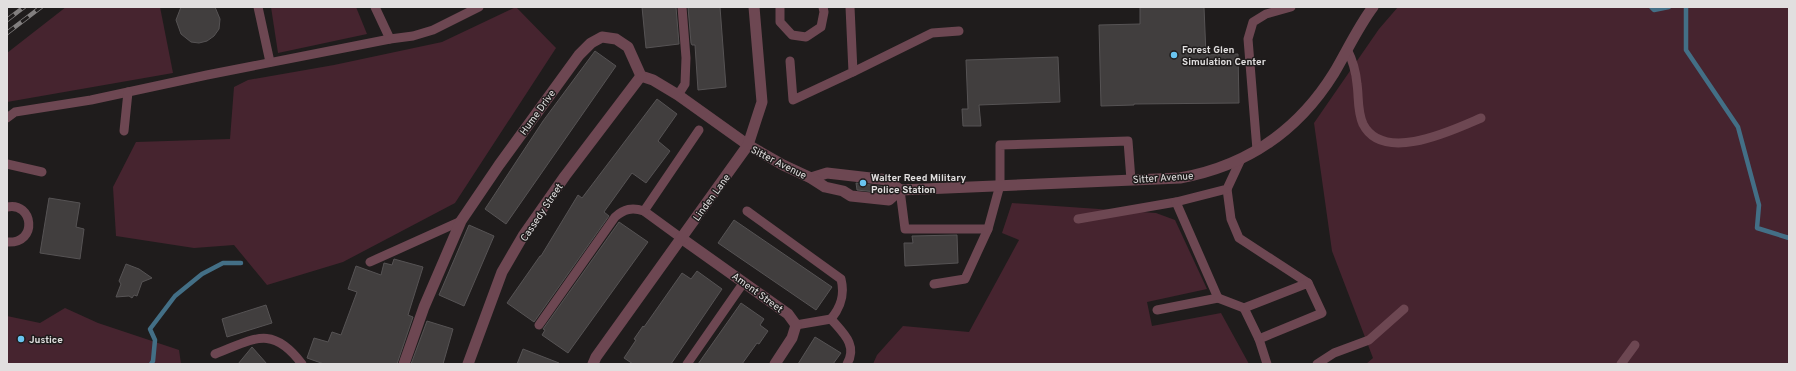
<svg xmlns="http://www.w3.org/2000/svg" width="1796" height="371" viewBox="0 0 1796 371" font-family="Overpass,sans-serif">
	<rect width="100%" height="100%" fill="#1f1c1c"/>
	<g fill="#46242f">
		<polygon points="66,7 160,7 173,73 7,102 7,53"/>
		<polygon points="271,7 356,7 367,34 278,53"/>
		<polygon points="516,7 556,48 455,203 343,262 267,285 234,245 194,248 116,236 113,187 136,142 230,139 234,87 248,80 334,65 442,42"/>
		<polygon points="1398,7 1789,7 1789,364 1366,364 1373,358 1332,251 1314,123 1379,29"/>
		<polygon points="1012,203 1156,213 1175,220 1207,289 1147,302 1152,326 1221,313 1249,364 873,364 877,355 903,326 969,332 1019,240 1002,233"/>
		<polygon points="65,308 98,323 179,350 181,364 7,364 7,316 40,323"/>
	</g>
	<g fill="none" stroke-linecap="round" stroke-linejoin="round">
		<g stroke="#436f86" stroke-width="4.5">
			<polyline points="1651,7 1654,10 1669,7"/>
			<polyline points="1686,7 1686,50 1738,127 1759,205 1757,228 1789,238"/>
			<polyline points="151,364 153,361 155,340 150,329 175,296 202,274 223,263 241,263"/>
		</g>
	</g>
	<g fill="#413e3e" stroke="#565354">
		<polygon points="181,7 215,7 220,19 219,29 214,36 207,41 199,43 191,42 181,34 176,20"/>
		<polygon points="642,7 676,7 679,44 646,48"/>
		<polygon points="688,7 720,7 726,87 698,90 695,45 692,45 691,43"/>
		<polygon points="1140,7 1204,7 1206,55 1238,54 1239,103 1134,104 1134,105 1101,106 1099,25 1140,24"/>
		<polygon points="595,51 616,66 506,224 485,209 543,121"/>
		<polygon points="1058,57 1060,102 979,105 981,126 963,126 962,109 968,109 966,60"/>
		<polygon points="657,99 677,114 658,141 670,151 646,183 632,173 604,212 609,216 534,322 507,303 540,256 541,256 578,195 582,198"/>
		<polygon points="856,183 885,187 887,188 886,193 857,190"/>
		<polygon points="49,198 80,203 76,227 84,229 80,259 40,253"/>
		<polygon points="734,220 832,287 816,310 718,243"/>
		<polygon points="619,222 648,242 568,353 542,335 545,330 543,329"/>
		<polygon points="469,225 494,236 464,306 439,295"/>
		<polygon points="957,235 958,263 905,266 904,243 913,243 912,236"/>
		<polygon points="394,259 423,267 408,315 413,317 397,364 324,364 307,358 314,338 328,342 332,332 341,335 357,292 348,289 356,266 381,275 384,263 392,265"/>
		<polygon points="126,264 139,269 152,278 142,282 137,296 134,295 132,298 129,296 116,297 121,284 119,281"/>
		<polygon points="697,271 722,289 671,364 633,364 624,358 636,340 634,339 643,326 644,327 682,273 691,279"/>
		<polygon points="741,303 764,319 760,325 768,331 759,344 757,343 742,364 698,364"/>
		<polygon points="266,305 272,323 227,337 222,319"/>
		<polygon points="427,321 453,329 443,364 411,364"/>
		<polygon points="815,337 841,353 833,364 798,364"/>
		<polygon points="252,347 267,364 238,364"/>
		<polygon points="523,349 559,363 559,364 517,364"/>
	</g>
	<g fill="none" stroke-linecap="round" stroke-linejoin="round">
		<g stroke="#6d4752" stroke-width="9">
			<polyline points="258,7 270,62"/>
			<polyline points="375,7 390,39"/>
			<polyline points="780,7 780,22 792,35 806,37 821,27 824,12 823,7"/>
			<path d="M1347,49c6,12 9,23 10,35 2,13 0,27 6,40 20,40 90,6 118,-6"/>
			<polyline points="790,61 793,100 853,72 850,7"/>
			<polyline points="853,72 932,33 959,31"/>
			<polyline points="678,95 685,84 686,58 682,7"/>
			<polyline points="7,118 15,112 91,100 207,75 390,39 413,36 433,30 479,7"/>
			<polyline points="124,131 128,92"/>
			<polyline points="1257,150 1248,39 1253,22 1266,14 1291,7"/>
			<polyline points="7,164 42,172"/>
			<polyline points="1227,189 1231,219 1239,238 1308,283"/>
			<polyline points="900,190 905,229 988,229"/>
			<path d="M7,207c26,-6 32,37 0,35"/>
			<path d="M747,211l94,68c4,16 0,28 -10,40"/>
			<polyline points="1078,219 1176,202 1227,189 1241,159"/>
			<polyline points="681,238 644,211 699,130"/>
			<polyline points="370,262 461,221"/>
			<polyline points="934,284 965,279 988,229 1000,185 1000,145 1128,141 1131,180"/>
			<polyline points="1218,298 1244,308 1308,283 1322,313 1259,339 1267,364"/>
			<polyline points="1244,308 1259,339"/>
			<polyline points="1157,310 1218,298 1176,202"/>
			<path d="M539,325l76,-108c9,-8 17,-10 29,-6"/>
			<path d="M796,325l35,-6c12,14 27,26 16,45"/>
			<path d="M215,354c39,-15 57,-30 87,10"/>
			<polyline points="687,364 744,282"/>
			<polyline points="1317,364 1334,353 1369,340 1404,309"/>
			<polyline points="1621,364 1635,345"/>
		</g>
		<g stroke="#6d4752" stroke-width="11">
			<polyline points="811,178 827,173 888,180 900,190"/>
			<polyline points="681,238 788,314 796,325 792,338 775,364"/>
			<path d="M404,364l20,-57 37,-86 38,-56 80,-110 12,-12 11,-6 14,2 12,8 13,29 12,4 25,15 70,50 35,20 28,13 14,9 18,4 8,5 38,4 11,-10 280,-12c67,-12 118,-47 154,-105 13,-22 24,-46 39,-66"/>
			<polyline points="468,364 502,272 523,236 565,176 641,76"/>
		</g>
		<polyline stroke="#6d4752" stroke-width="11" points="593,364 596,357 748,145 762,102 754,7"/>
		<defs>
			<g id="rail">
				<polyline points="7,20 24,7"/>
				<polyline points="7,33 41,7"/>
			</g>
		</defs>
		<use href="#rail" stroke="#827f7f" stroke-width="4.5"/>
		<use href="#rail" stroke="#1f1c1c" stroke-width="3" stroke-dasharray="9" stroke-linecap="butt"/>
	</g>
	<g fill="#69c4f0" stroke="#1f1c1c" stroke-width="1.5">
		<circle cx="1174" cy="55" r="4"/>
		<circle cx="863" cy="183" r="4"/>
		<circle cx="21" cy="339" r="4"/>
	</g>
	<g text-anchor="middle" stroke-width="3" stroke-linejoin="round" paint-order="stroke">
		<g font-size="10" font-weight="bold" fill="#e1dfdf" stroke="#1f1c1c" text-anchor="start">
			<text x="1182" y="53">Forest Glen<tspan x="1182" dy="12">Simulation Center</tspan></text>
			<text x="871" y="181">Walter Reed Military<tspan x="871" dy="12">Police Station</tspan></text>
			<text x="29" y="343">Justice</text>
		</g>
		<g font-size="10" fill="#e1dfdf" stroke="#1f1c1c">
			<text transform="translate(537 112) rotate(-54)" y="4">Hume Drive</text>
			<text transform="translate(779 162) rotate(27)" y="4">Sitter Avenue</text>
			<text transform="translate(1163 177) rotate(-4)" y="4">Sitter Avenue</text>
			<text transform="translate(711 197) rotate(-54)" y="4">Linden Lane</text>
			<text transform="translate(541 212) rotate(-56)" y="4">Cassedy Street</text>
			<text transform="translate(758 292) rotate(36)" y="4">Ament Street</text>
		</g>
	</g>
	<rect width="1796" height="371" fill="none" stroke="#e1dfdf" stroke-width="16"/>
</svg>
